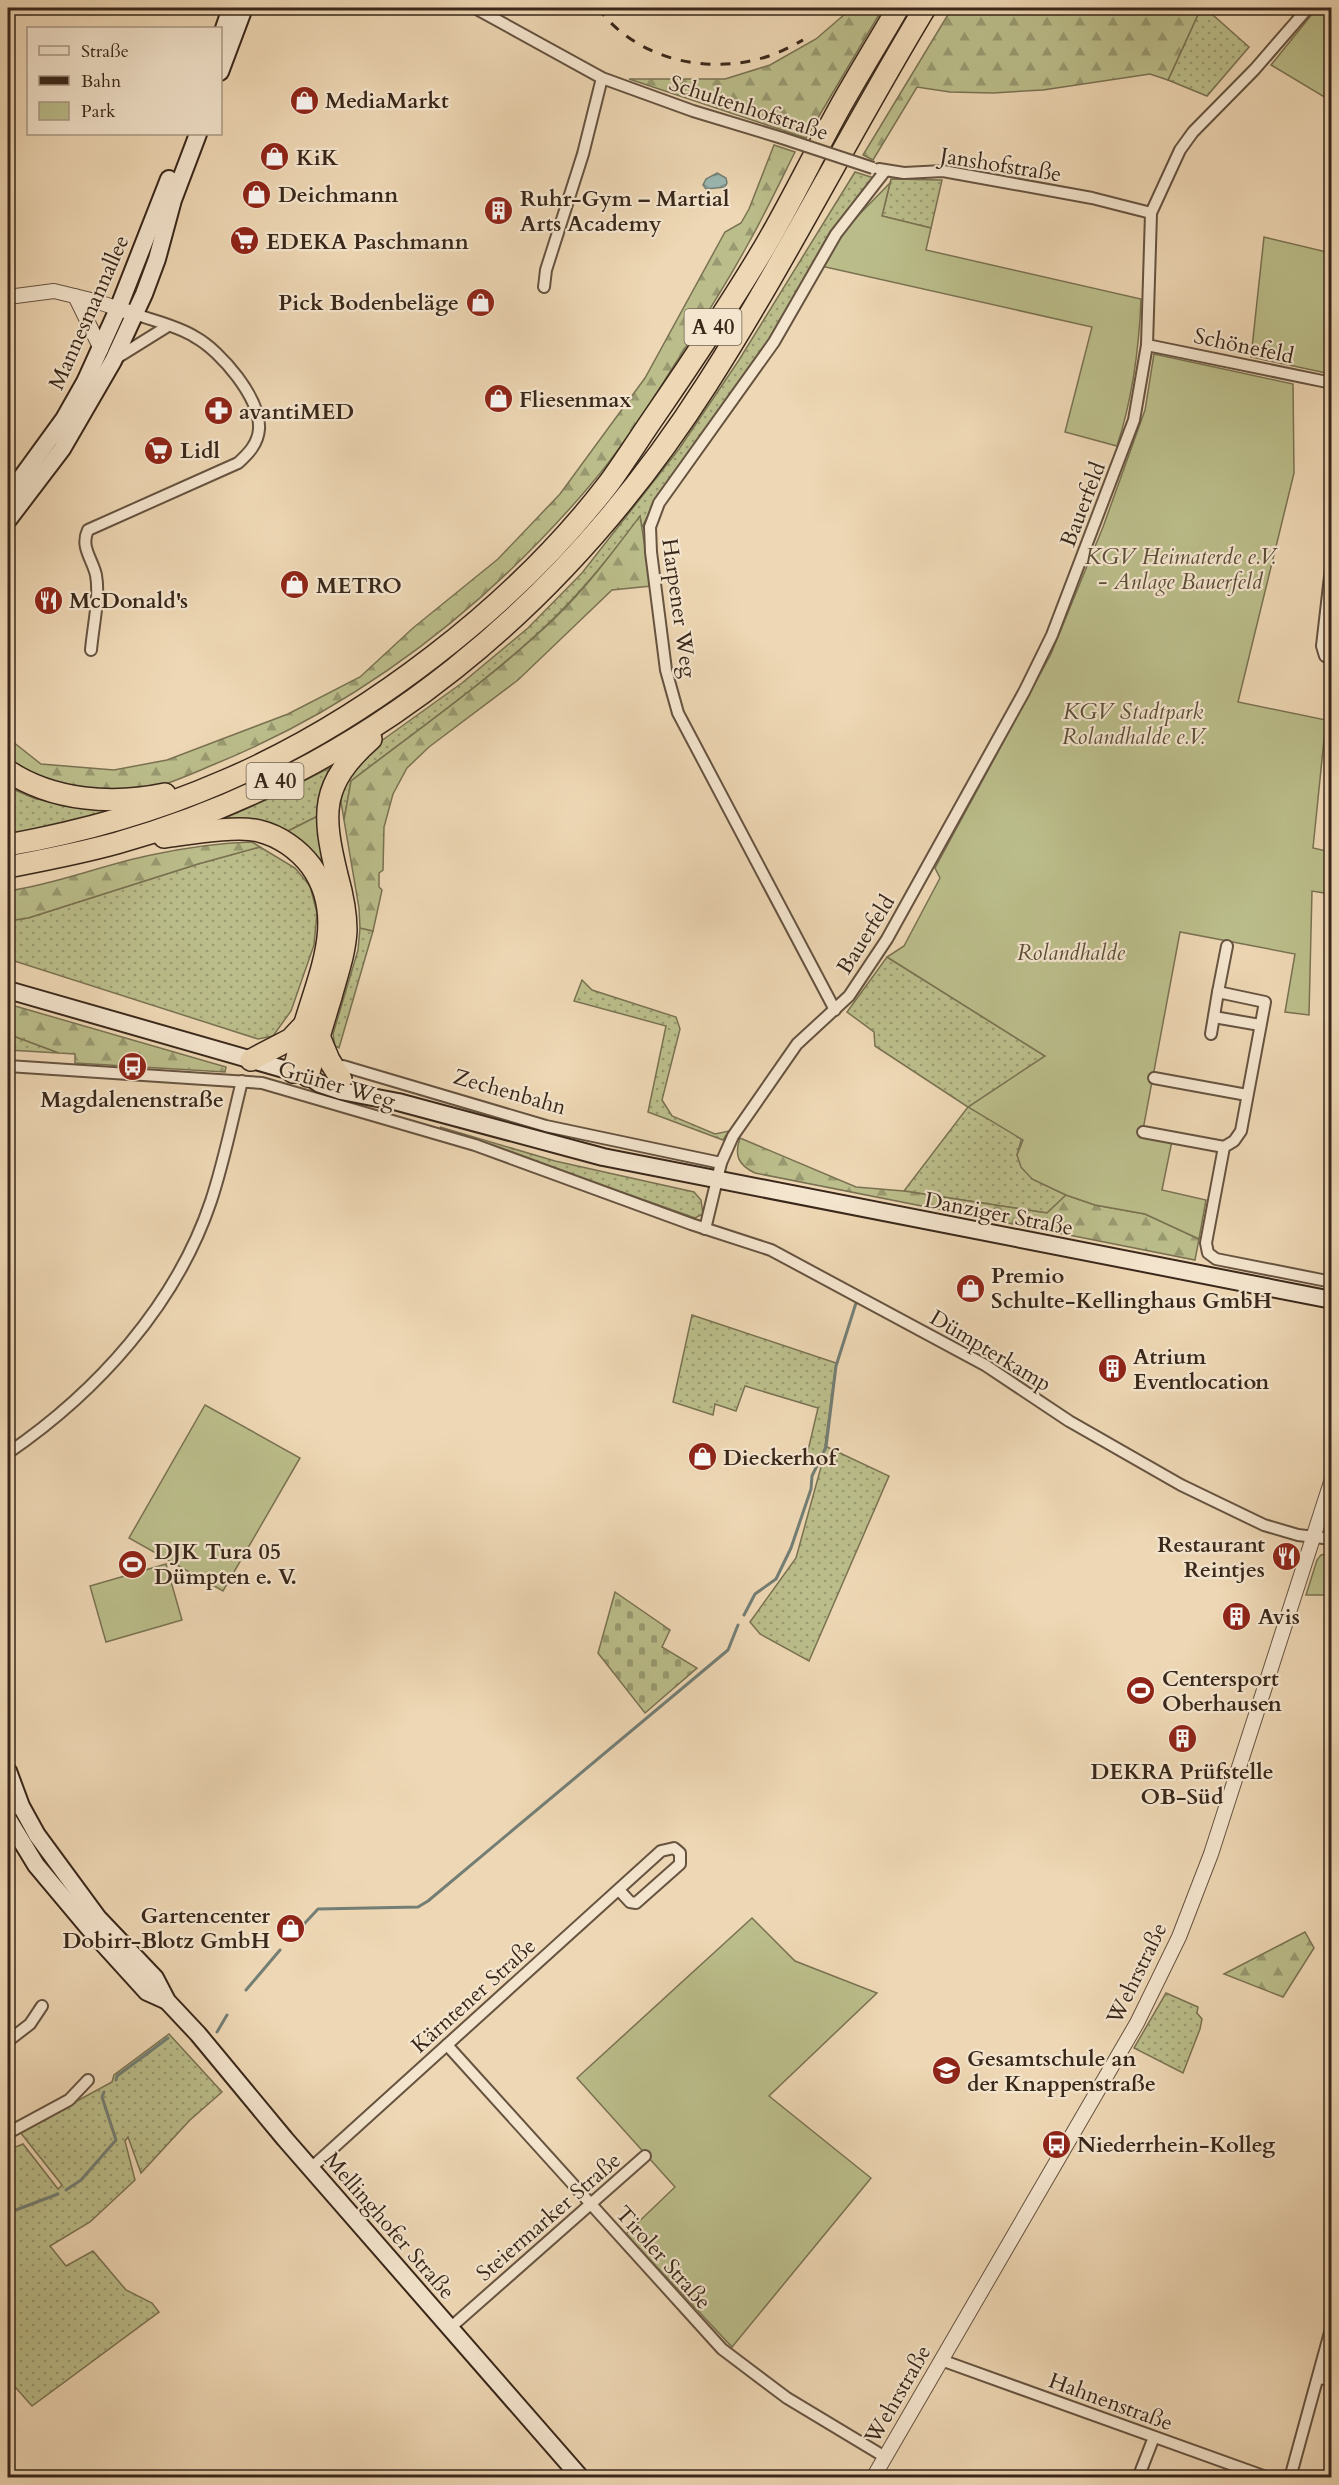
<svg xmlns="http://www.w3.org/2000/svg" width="1339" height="2485" viewBox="0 0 1339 2485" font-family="Cardo,serif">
	<defs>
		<pattern id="grass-dots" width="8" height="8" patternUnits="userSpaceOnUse" patternTransform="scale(1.5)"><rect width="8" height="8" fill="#bbbe8b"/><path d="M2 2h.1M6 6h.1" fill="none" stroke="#999a71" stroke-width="1.8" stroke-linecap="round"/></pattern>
		<pattern id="forest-firs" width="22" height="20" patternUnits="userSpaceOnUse" patternTransform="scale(1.5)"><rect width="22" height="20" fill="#bbbe8b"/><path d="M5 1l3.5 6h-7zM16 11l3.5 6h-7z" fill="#999a71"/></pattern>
		<pattern id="cemetery-stones" width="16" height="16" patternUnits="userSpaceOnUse" patternTransform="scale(1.5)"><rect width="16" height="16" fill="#bbbe8b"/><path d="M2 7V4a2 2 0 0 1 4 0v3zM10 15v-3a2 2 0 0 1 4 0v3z" fill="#999a71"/></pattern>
		<pattern id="water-waves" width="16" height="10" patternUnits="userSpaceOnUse" patternTransform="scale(1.5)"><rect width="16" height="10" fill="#9ab8b2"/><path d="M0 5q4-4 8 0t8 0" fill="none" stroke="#7f9690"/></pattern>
	</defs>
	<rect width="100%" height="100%" fill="#eed7b4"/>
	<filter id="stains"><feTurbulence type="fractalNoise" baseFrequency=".00333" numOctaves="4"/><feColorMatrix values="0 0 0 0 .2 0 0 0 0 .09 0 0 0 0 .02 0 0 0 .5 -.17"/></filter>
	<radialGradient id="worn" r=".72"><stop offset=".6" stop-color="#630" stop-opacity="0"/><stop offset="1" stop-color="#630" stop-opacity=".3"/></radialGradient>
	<g fill="url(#grass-dots)" stroke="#7a7252" stroke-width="1.5">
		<polygon points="1201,8 1205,8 1249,47 1207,96 1168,80"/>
		<path d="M855,172l19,6 -44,54 -60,108 -114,160 -14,27 -2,-10c-27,36 -54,70 -86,101 -62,60 -134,110 -203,163l-7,39 -4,-24 11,-25 26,-27 85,-61 66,-55 54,-55 97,-124 60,-89z"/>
		<polygon points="891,179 942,180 931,228 882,216"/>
		<polygon points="335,765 320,815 286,832 209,825 266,800"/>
		<polygon points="8,787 36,799 112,810 8,835"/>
		<polygon points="260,847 295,868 310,886 317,913 314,945 291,1011 273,1036 258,1039 8,959 8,921 28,918 198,864"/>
		<polygon points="360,928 373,931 339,1048 335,1046 333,1034 358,950"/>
		<polygon points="887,957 1045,1056 1017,1155 1032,1179 1066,1195 1047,1213 904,1191 968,1107 875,1046 874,1032 847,1012"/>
		<polygon points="582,980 592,990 676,1017 680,1029 662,1100 672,1116 715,1134 729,1131 723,1140 648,1112 666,1026 574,1001"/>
		<polygon points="8,1034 59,1053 8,1050"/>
		<polygon points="440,1127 555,1161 694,1192 701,1200 703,1214 695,1218"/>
		<polygon points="692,1315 836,1363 825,1446 889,1476 809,1661 760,1634 750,1622 796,1558 821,1467 806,1459 818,1408 745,1386 736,1411 715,1404 713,1415 673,1402"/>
		<polygon points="1166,1993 1198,2007 1197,2013 1202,2019 1200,2029 1183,2073 1134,2048"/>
		<polygon points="169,2034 222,2092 190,2120 141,2173 128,2137 125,2141 135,2180 90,2222 50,2246 66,2266 93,2251 126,2290 152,2303 159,2312 32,2406 8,2379 8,2150 23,2144 58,2189 62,2185 20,2132 112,2082 114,2075"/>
	</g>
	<g fill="url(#forest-firs)" stroke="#7a7252" stroke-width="1.5">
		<polygon points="852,8 883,8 806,138 629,79 725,79 770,65 816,39"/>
		<polygon points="952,8 1201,8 1168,80 1150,74 1043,90 993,93 950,92 917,87 873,160 863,155"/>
		<path d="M774,145l21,7c-15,30 -30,62 -47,92 -22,41 -48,81 -73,120 -27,43 -55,87 -88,125 -103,120 -226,215 -372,275 -31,13 -64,29 -99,29 -39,-1 -73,-15 -108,-31v-24l33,26 73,6 53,-10 121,-46 72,-37 53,-49 85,-69 62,-65 85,-116 80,-146 16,-9 8,-14z"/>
		<path d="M640,516l11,70 -39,4 -94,90 -89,67 -22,21 -14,26 -9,33 -1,43 -4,3v14l3,3 -9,41 -13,-3 -1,-20 -15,-88 7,-39c69,-53 141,-103 204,-163 32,-31 58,-66 85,-102z"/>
		<polygon points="320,815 325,859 320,862 286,832"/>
		<path d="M252,842l8,5 -62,17 -170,54 -20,3v-30c49,-7 94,-26 143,-36 33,-7 67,-12 101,-13z"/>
		<polygon points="8,1004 226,1067 225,1072 75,1063 75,1054 59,1053 8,1034"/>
		<path d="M740,1138l116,49 48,4 143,22 19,-18 29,10 50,9 54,25 -4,21 -440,-87c-17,-8 -21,-18 -15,-35z"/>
		<polygon points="1305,1932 1314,1948 1283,1997 1224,1974"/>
	</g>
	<polygon fill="url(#cemetery-stones)" stroke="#7a7252" stroke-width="1.5" points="615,1592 670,1630 662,1647 697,1668 645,1713 598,1653"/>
	<g fill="#bbbe8b" stroke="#7a7252" stroke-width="1.5">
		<polygon points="1317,8 1331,8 1331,101 1271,65"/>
		<path d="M890,183l-8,33 49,12 -5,22 215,49c-2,51 -8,98 -24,147l-52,-14 27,-105 -271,-61 23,-36z"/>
		<polygon points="1264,237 1331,253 1331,374 1251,357"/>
		<polygon points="1154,354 1293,384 1294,473 1238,702 1326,720 1313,848 1331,852 1331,894 1312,891 1309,1015 1285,1012 1295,954 1180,932 1142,1135 1172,1141 1162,1190 1206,1200 1199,1239 1145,1214 1095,1205 1066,1195 1032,1179 1021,1167 1017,1155 1023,1140 968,1107 1045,1056 887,957 904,946 940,878 935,868 1051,654 1103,527 1145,410"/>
		<polygon points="205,1405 300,1458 223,1591 129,1538"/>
		<polygon points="1331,1553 1331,1595 1306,1595 1317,1560 1321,1555"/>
		<polygon points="166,1564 182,1620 106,1642 90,1586"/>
		<polygon points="752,1918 795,1961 877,1993 769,2096 871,2178 732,2347 626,2234 675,2187 577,2078"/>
	</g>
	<polygon fill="url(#water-waves)" stroke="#737e75" stroke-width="1.5" points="717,173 726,178 727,183 725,187 706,189 703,185 706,179"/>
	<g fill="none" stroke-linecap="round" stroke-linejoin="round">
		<g stroke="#737e75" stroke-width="3">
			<polyline points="744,1615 755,1594 776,1579 791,1548 811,1489 812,1476 826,1447 836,1366 856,1303"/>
			<polyline points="290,1939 318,1909 418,1907 428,1901 728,1650 738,1625"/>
			<polyline points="246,1990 280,1950"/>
			<polyline points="217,2032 227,2015"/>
			<polyline points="116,2080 117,2076 168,2038"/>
			<polyline points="66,2190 81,2180 116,2140 102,2097 104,2092"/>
			<polyline points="8,2213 58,2194"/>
		</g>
		<defs>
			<g id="minor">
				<polyline points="475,8 602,78 693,111 782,138"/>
				<polyline points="879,169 904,173 943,171 1092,198 1151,213"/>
				<polyline points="544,287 546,270 583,154 602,78"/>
				<polyline points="1147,345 1332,383"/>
				<polyline points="115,359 168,326"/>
				<polyline points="1332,559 1322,646 1325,656 1332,660"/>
				<path d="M91,650c2,-24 9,-52 5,-75 -4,-17 -16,-28 -8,-45l150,-67c10,-9 20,-19 21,-34 2,-30 -38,-78 -64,-92 -17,-11 -41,-16 -60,-23"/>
				<polyline points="1218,992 1227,946"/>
				<polyline points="835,1010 678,713 666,670 651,552 650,527 659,503 774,342 836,234 885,171"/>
				<polyline points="1214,1017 1260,1025"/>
				<polyline points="1211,1034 1218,992 1265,1002 1241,1131 1234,1141 1224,1147 1206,1243 1208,1253 1216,1259 1332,1282"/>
				<polyline points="8,1066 262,1083 475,1145 691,1224 771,1250 985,1365 1069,1421 1181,1485 1264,1525 1298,1535 1332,1539"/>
				<polyline points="343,1066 546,1126 721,1163"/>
				<polyline points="1154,1078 1247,1095"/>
				<polyline points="1143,1132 1224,1147"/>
				<polyline points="705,1229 721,1163 733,1136 797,1044 849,996 887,939 1024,692 1052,635 1134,420 1147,345 1151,213 1180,150 1193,132 1255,69 1308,8"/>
				<path d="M8,1453c89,-61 168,-148 203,-252 13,-39 21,-80 31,-120"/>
				<polyline points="8,2041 30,2024 42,2006"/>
				<polyline points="447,2045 722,2349 787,2398 885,2457"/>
				<polyline points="8,2133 69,2100 88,2080"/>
				<polyline points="311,2168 661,1851 674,1848 680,1853 680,1864 636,1903 630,1902 619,1890"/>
				<polyline points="450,2328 645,2156"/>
				<polyline points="941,2360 1269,2478"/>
				<polyline points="1318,2378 1332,2380"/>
				<polyline points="1138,2478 1154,2437"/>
				<polyline points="1290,2478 1332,2325"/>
			</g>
			<g id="tertiary">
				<polyline points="75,296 101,349"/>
				<polyline points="8,297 54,291 95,301 135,314"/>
				<polyline points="8,1808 21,1806"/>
				<polyline points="873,2478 1137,2023 1179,1937 1211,1854 1332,1479"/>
			</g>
			<g id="secondary">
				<polyline points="220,40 231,8"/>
				<polyline points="220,72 244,8"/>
				<polyline points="8,496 64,419 85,382 118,309 169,179"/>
				<polyline points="8,520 62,449 113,361 144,294 157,259 173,200 198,134"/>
				<polyline points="8,990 308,1076 320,1084 341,1091 398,1102 603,1157 1332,1300"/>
				<polyline points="8,1771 21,1806 37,1835 98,1918 155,1978 167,2001 198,2034 285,2139 581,2478"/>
				<polyline points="8,1819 36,1865 88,1927 147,1992 167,2001"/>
			</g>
			<g id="motorway">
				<path d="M8,771c45,30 105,34 157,23"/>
				<path d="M164,837c24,-3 73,-12 95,-6 21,5 40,19 52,35 36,50 9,106 -6,157 -4,16 -7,33 -12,49"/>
				<path d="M8,845c73,-13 145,-33 214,-63 142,-60 293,-176 387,-299 16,-22 31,-46 47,-69 37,-54 74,-109 108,-166 27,-46 50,-94 76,-141 19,-34 39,-66 58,-99"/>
				<path d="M8,867c36,-7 73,-14 109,-24 252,-71 451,-241 590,-459 78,-122 143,-252 218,-376"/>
				<polyline points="319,1036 329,1060 341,1079"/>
				<polyline points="251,1060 291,1039 305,1024"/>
				<path d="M308,1076c7,-26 15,-53 23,-79 6,-23 14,-44 15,-67 0,-19 -4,-37 -9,-55 -15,-62 -17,-91 34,-136"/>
			</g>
		</defs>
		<use href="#minor" stroke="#665340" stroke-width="14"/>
		<use href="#tertiary" stroke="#665340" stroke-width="16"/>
		<use href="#secondary" stroke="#39271a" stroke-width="20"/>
		<use href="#motorway" stroke="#39271a" stroke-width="24"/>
		<use href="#minor" stroke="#f4e5ce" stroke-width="10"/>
		<use href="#tertiary" stroke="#f4e5ce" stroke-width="14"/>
		<use href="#secondary" stroke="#f4e5ce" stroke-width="16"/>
		<use href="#motorway" stroke="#eed7b4" stroke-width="21"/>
		<path stroke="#39271a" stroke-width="3" stroke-dasharray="10 10" stroke-linecap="butt" d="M598,8c39,52 110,68 171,48 12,-4 23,-10 34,-16"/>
		<defs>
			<polyline id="minor-bridge" points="782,138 873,168"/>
		</defs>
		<use href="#minor-bridge" stroke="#665340" stroke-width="14" stroke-linecap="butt"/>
		<use href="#minor-bridge" stroke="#f4e5ce" stroke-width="10"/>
	</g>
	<defs>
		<symbol id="shop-disc" viewBox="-11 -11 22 22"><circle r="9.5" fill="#8f2418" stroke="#f4e5ce"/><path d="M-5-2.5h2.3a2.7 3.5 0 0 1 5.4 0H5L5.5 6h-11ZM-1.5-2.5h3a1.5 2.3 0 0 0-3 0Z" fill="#fff"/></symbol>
		<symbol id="building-disc" viewBox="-11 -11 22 22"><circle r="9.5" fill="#8f2418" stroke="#f4e5ce"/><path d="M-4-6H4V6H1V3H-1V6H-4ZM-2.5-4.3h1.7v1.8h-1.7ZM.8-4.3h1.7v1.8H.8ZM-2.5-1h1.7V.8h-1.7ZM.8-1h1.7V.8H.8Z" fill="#fff"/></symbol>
		<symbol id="supermarket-disc" viewBox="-11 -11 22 22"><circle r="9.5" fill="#8f2418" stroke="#f4e5ce"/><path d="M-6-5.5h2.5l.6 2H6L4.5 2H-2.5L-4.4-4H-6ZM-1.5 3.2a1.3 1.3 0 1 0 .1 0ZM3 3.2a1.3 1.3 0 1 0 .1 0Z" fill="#fff"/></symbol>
		<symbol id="pharmacy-disc" viewBox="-11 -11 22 22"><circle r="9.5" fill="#8f2418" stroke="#f4e5ce"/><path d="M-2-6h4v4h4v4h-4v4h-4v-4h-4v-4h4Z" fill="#fff"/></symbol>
		<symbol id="restaurant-disc" viewBox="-11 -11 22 22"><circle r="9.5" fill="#8f2418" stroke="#f4e5ce"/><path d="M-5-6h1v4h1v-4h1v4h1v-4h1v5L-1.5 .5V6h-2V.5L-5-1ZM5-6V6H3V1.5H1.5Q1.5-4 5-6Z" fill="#fff"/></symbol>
		<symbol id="bus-disc" viewBox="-11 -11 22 22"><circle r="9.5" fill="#8f2418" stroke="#f4e5ce"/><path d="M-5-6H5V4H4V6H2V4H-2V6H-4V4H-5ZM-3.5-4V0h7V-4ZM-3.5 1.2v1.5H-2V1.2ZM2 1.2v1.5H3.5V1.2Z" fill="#fff"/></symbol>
		<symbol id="stadium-disc" viewBox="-11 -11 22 22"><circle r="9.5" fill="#8f2418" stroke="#f4e5ce"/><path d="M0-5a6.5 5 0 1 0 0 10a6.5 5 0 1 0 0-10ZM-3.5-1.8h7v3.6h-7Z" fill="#fff"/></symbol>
		<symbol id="school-disc" viewBox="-11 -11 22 22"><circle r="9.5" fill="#8f2418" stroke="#f4e5ce"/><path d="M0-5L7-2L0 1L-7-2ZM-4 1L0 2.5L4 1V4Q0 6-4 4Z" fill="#fff"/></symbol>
	</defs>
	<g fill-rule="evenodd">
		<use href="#shop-disc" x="288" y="84" width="33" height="33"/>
		<use href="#shop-disc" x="258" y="140" width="33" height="33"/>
		<use href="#shop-disc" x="240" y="178" width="33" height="33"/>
		<use href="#building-disc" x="482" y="194" width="33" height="33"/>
		<use href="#supermarket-disc" x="228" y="224" width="33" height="33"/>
		<use href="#shop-disc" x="464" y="286" width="33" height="33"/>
		<use href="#shop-disc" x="482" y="382" width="33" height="33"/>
		<use href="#pharmacy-disc" x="202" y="394" width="33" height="33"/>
		<use href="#supermarket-disc" x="142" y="434" width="33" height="33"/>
		<use href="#shop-disc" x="278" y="568" width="33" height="33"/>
		<use href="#restaurant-disc" x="32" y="584" width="33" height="33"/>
		<use href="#bus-disc" x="116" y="1050" width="33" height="33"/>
		<use href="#shop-disc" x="954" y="1272" width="33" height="33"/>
		<use href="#building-disc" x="1096" y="1352" width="33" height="33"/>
		<use href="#shop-disc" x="686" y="1440" width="33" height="33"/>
		<use href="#restaurant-disc" x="1270" y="1540" width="33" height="33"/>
		<use href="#stadium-disc" x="116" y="1548" width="33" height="33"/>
		<use href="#building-disc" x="1220" y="1600" width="33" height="33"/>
		<use href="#stadium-disc" x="1124" y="1674" width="33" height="33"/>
		<use href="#building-disc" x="1166" y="1722" width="33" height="33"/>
		<use href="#shop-disc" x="274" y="1912" width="33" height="33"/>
		<use href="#school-disc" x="930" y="2054" width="33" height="33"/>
		<use href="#bus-disc" x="1040" y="2128" width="33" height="33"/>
	</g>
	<g text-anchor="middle" stroke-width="4.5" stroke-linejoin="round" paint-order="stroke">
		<g fill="#f4e5ce" stroke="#716050" stroke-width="1.5">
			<rect x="684.5" y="309" width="57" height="36" rx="4.5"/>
			<rect x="246.5" y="763" width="57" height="36" rx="4.5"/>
		</g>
		<g font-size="21" font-weight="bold" fill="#39271a">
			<text x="713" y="334">A 40</text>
			<text x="275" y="788">A 40</text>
		</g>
		<g font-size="22" font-weight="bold" fill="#39271a" stroke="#f4e5ce" text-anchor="start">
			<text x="325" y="108">MediaMarkt</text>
			<text x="296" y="165">KiK</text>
			<text x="278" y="202">Deichmann</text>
			<text x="520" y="206">Ruhr-Gym – Martial<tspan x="520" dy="25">Arts Academy</tspan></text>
			<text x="266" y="249">EDEKA Paschmann</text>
			<text x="459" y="310" text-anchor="end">Pick Bodenbeläge</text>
			<text x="519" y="407">Fliesenmax</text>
			<text x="239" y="419">avantiMED</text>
			<text x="180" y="458">Lidl</text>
			<text x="316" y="593">METRO</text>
			<text x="69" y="608">McDonald's</text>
			<text x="132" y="1107" text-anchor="middle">Magdalenenstraße</text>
			<text x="991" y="1283">Premio<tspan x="991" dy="25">Schulte-Kellinghaus GmbH</tspan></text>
			<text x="1133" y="1364">Atrium<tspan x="1133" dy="25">Eventlocation</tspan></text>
			<text x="723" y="1465">Dieckerhof</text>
			<text x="1265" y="1552" text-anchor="end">Restaurant<tspan x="1265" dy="25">Reintjes</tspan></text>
			<text x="154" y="1559">DJK Tura 05<tspan x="154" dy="25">Dümpten e. V.</tspan></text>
			<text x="1258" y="1624">Avis</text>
			<text x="1162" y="1686">Centersport<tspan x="1162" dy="25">Oberhausen</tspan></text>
			<text x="1182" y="1779" text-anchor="middle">DEKRA Prüfstelle<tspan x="1182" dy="25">OB-Süd</tspan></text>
			<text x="270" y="1923" text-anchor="end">Gartencenter<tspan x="270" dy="25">Dobirr-Blotz GmbH</tspan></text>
			<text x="967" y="2066">Gesamtschule an<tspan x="967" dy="25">der Knappenstraße</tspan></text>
			<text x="1077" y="2152">Niederrhein-Kolleg</text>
		</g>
		<g font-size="22" fill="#39271a" stroke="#f4e5ce">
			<text transform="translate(749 107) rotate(18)" y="8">Schultenhofstraße</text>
			<text transform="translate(1001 164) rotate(9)" y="8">Janshofstraße</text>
			<text transform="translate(88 312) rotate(-66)" y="8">Mannesmannallee</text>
			<text transform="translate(1244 345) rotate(12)" y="8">Schönefeld</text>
			<text transform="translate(1082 504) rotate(-69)" y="8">Bauerfeld</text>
			<text transform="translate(680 608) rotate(82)" y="8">Harpener Weg</text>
			<text transform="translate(865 934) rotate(-58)" y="8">Bauerfeld</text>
			<text transform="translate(337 1084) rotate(16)" y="8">Grüner Weg</text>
			<text transform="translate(510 1091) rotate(16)" y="8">Zechenbahn</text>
			<text transform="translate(999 1213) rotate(11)" y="8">Danziger Straße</text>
			<text transform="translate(991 1350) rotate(31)" y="8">Dümpterkamp</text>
			<text transform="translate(1136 1973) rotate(-64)" y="8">Wehrstraße</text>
			<text transform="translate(473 1995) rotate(-42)" y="8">Kärntener Straße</text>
			<text transform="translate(548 2216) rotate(-41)" y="8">Steiermarker Straße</text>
			<text transform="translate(390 2225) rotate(49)" y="8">Mellinghofer Straße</text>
			<text transform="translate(664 2257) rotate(48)" y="8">Tiroler Straße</text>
			<text transform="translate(897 2394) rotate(-60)" y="8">Wehrstraße</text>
			<text transform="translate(1111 2401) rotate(20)" y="8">Hahnenstraße</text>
		</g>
		<g font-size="22" font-style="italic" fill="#5a4d36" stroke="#f4e5ce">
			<text x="1180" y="564">KGV Heimaterde e.V.<tspan x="1180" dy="25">- Anlage Bauerfeld</tspan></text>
			<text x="1133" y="719">KGV Stadtpark<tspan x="1133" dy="25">Rolandhalde e.V.</tspan></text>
			<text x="1071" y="960">Rolandhalde</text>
		</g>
	</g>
	<rect width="1339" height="2485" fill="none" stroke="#eed7b4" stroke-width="30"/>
	<rect x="9" y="9" width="1321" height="2467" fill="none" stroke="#39271a" stroke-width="3"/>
	<rect x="15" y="15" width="1309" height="2455" fill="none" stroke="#39271a" stroke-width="1.5"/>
	<rect x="27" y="27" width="195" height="108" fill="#f4e5ce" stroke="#a99986" stroke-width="1.5"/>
	<rect x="39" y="46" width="30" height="9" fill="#f4e5ce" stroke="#a99986" stroke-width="1.5"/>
	<text x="81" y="57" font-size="18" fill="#39271a">Straße</text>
	<rect x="39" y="76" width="30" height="9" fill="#39271a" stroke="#a99986" stroke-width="1.5"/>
	<text x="81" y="87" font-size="18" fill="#39271a">Bahn</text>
	<rect x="39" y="102" width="30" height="18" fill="#bbbe8b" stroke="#a99986" stroke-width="1.5"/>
	<text x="81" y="117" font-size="18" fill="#39271a">Park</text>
	<rect width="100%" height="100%" filter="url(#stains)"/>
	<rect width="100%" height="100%" fill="url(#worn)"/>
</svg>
